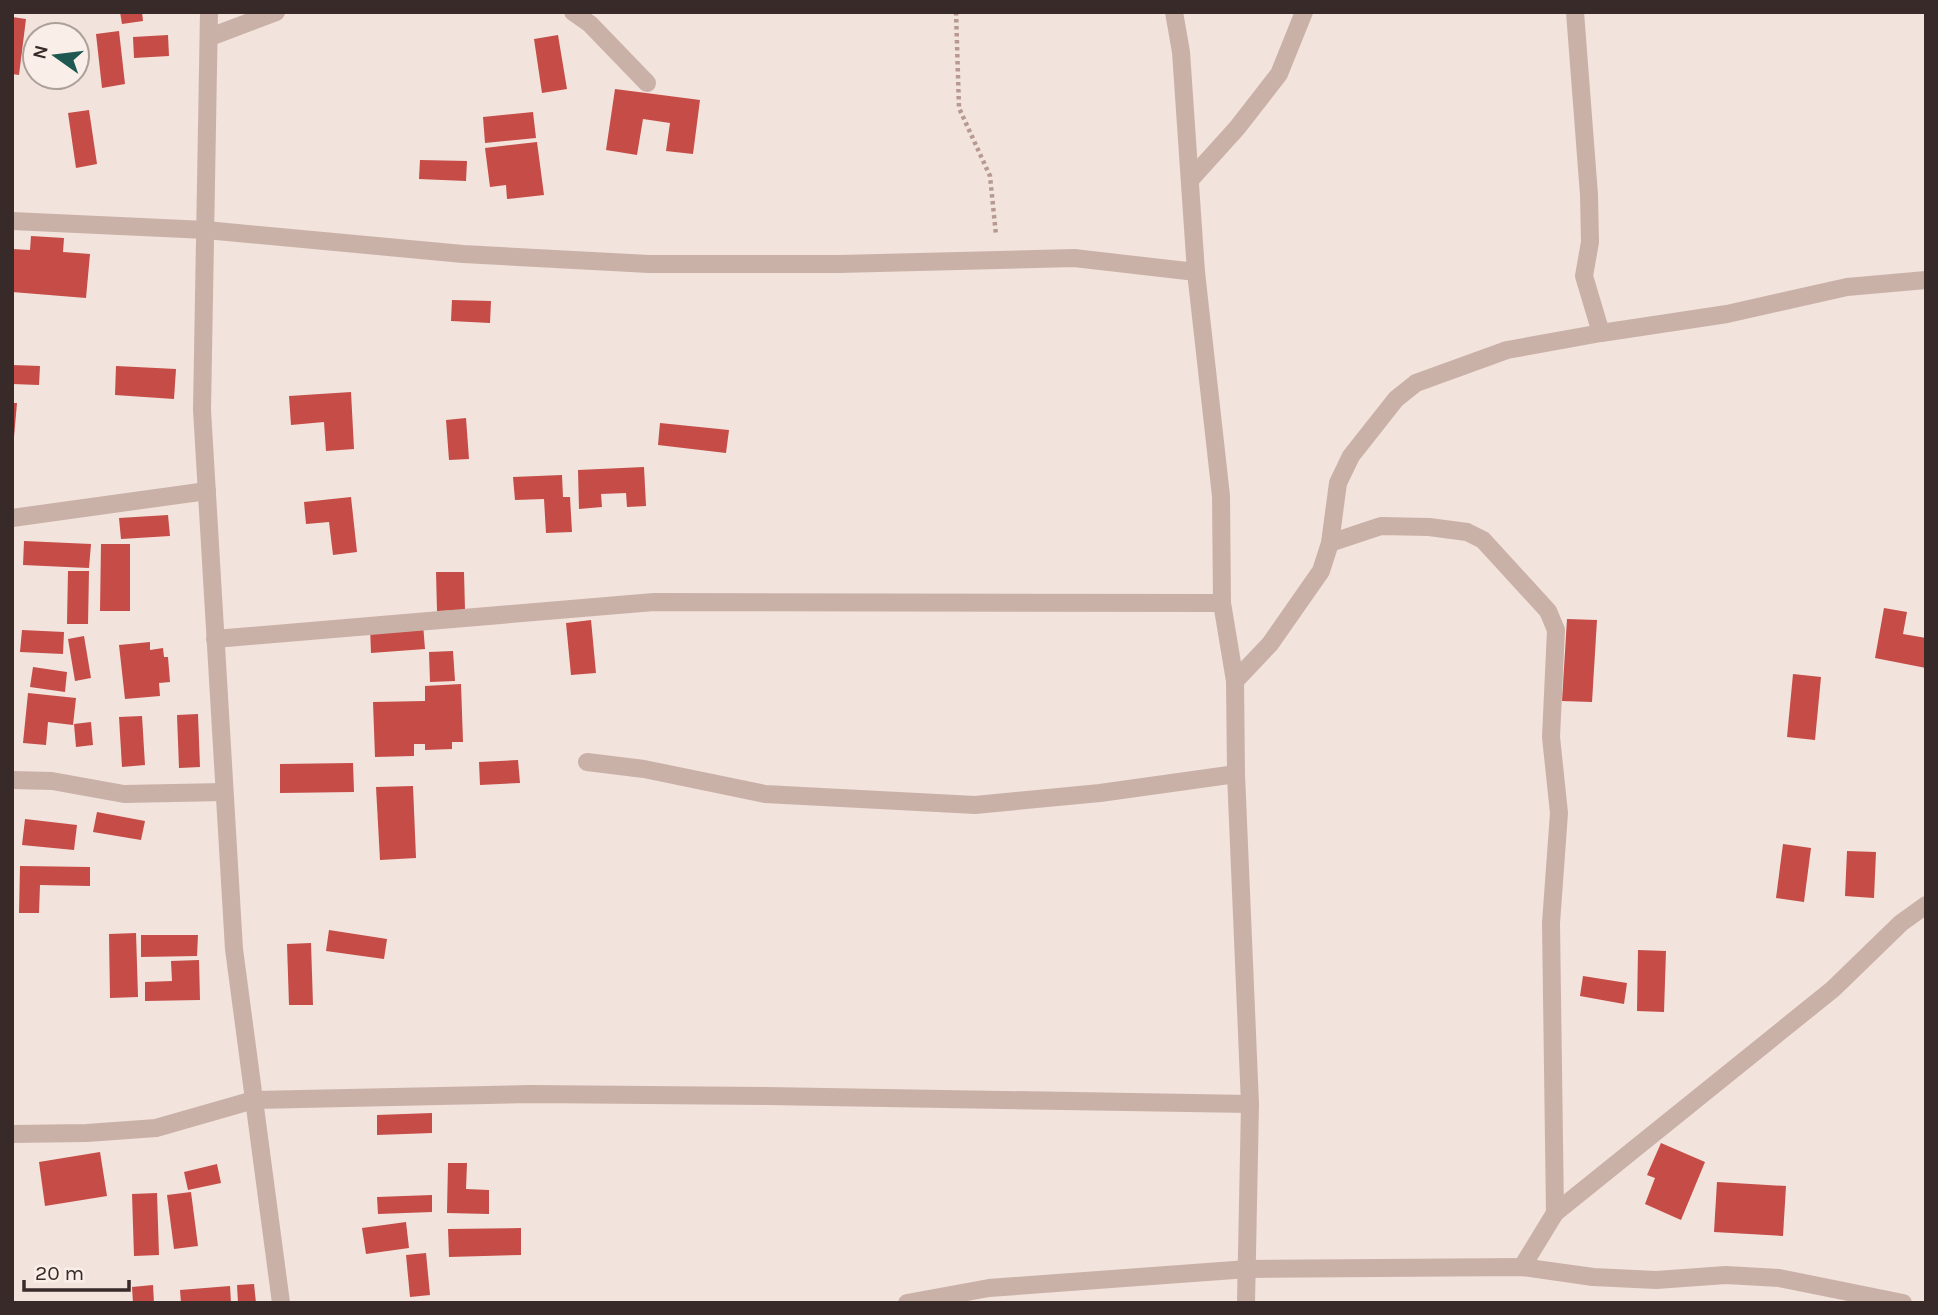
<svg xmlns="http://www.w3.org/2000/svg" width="1938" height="1315" viewBox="0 0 1938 1315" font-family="Karla,sans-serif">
	<rect width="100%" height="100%" fill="#f2e3dc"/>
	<g fill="#c54c47">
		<polygon points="120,12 142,12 143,21 122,24"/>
		<polygon points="12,17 26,19 19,75 12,74"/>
		<polygon points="119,31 125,84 102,88 96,34"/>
		<polygon points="168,35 169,56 134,58 133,37"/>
		<polygon points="558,35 567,89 542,93 534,39"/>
		<polygon points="615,89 700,100 693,154 666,151 670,123 643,119 637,155 606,150"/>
		<polygon points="89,110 97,164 76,168 68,113"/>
		<polygon points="533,112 536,138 485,143 483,117"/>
		<polygon points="537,142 544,195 507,199 506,185 490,187 485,148"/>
		<polygon points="420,160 467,161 466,181 419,179"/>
		<polygon points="31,236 64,238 63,252 90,254 86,298 12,292 12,249 30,250"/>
		<polygon points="452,300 491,301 490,323 451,321"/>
		<polygon points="12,365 40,366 39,385 12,384"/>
		<polygon points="116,366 176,369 174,399 115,395"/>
		<polygon points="351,392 354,449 326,451 324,422 291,425 289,396"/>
		<polygon points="12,403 17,403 14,437 12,437"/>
		<polygon points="466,418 469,459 449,460 446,420"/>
		<polygon points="660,423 729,430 726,453 658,445"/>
		<polygon points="644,467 646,506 627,507 626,493 601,494 602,507 579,509 578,470"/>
		<polygon points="562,475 563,497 570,497 572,532 546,533 544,499 515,500 513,477"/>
		<polygon points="351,497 357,552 333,555 329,522 306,524 304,502"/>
		<polygon points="168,515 170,536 121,539 119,518"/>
		<polygon points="24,541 91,544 89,568 23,565"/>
		<polygon points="101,544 130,544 130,611 100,611"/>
		<polygon points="68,571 89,571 88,624 67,624"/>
		<polygon points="436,572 464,572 465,610 437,611"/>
		<polygon points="1884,608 1907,612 1903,634 1926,638 1926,668 1875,658"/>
		<polygon points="1567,619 1597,620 1592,702 1562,701"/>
		<polygon points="591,620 596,673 571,675 566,623"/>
		<polygon points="423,624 425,649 371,653 370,627"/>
		<polygon points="22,630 64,632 63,654 20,652"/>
		<polygon points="84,636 91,678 75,681 68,639"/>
		<polygon points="150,642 150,650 163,648 164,657 168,657 170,682 159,683 160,696 125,699 119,645"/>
		<polygon points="453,651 455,681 430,682 429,652"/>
		<polygon points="33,667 67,672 65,692 30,687"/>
		<polygon points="1793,674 1821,677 1815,740 1787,737"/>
		<polygon points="461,684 463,742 452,742 452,749 425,750 425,744 414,744 414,756 375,757 373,702 425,701 425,686"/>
		<polygon points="28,693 76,698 73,725 48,722 46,745 23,743"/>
		<polygon points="198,714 200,767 179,768 177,715"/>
		<polygon points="142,716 145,765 122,767 119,717"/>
		<polygon points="91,722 93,745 76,747 74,724"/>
		<polygon points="518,760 520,783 480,785 479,762"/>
		<polygon points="353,763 354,792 280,793 280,764"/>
		<polygon points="413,786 416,858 380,860 376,787"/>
		<polygon points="97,812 145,821 141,840 93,832"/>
		<polygon points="25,819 77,825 74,850 22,845"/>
		<polygon points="1783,844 1811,848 1804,902 1776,898"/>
		<polygon points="1847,851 1876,852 1874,898 1845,896"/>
		<polygon points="20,866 90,867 90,886 40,885 39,913 19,913"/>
		<polygon points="329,930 387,939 384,959 326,951"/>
		<polygon points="136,933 138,997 110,998 109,934"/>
		<polygon points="141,935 198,935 197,956 141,957"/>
		<polygon points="311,943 313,1005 289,1005 287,944"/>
		<polygon points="1638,950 1666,951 1664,1012 1637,1011"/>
		<polygon points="199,960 200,1000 145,1001 145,982 172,981 171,961"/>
		<polygon points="1583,976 1627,983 1624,1004 1580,996"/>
		<polygon points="432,1113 432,1133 377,1135 377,1115"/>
		<polygon points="1661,1143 1705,1162 1681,1220 1645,1204 1655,1178 1647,1175"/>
		<polygon points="100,1152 107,1196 45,1206 39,1162"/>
		<polygon points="448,1163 467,1163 466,1189 489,1190 489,1214 447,1213"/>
		<polygon points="217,1164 221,1183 188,1190 184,1172"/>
		<polygon points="1717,1182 1786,1186 1783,1236 1714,1232"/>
		<polygon points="191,1192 198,1246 174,1249 167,1195"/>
		<polygon points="157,1193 159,1255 134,1256 132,1194"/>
		<polygon points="432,1195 432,1212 378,1214 377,1197"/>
		<polygon points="406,1222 409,1248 366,1254 362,1228"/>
		<polygon points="521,1228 521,1255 449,1257 448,1229"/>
		<polygon points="426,1253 430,1295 410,1297 406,1255"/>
		<polygon points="254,1284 256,1303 238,1303 237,1285"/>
		<polygon points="153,1285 154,1303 133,1303 132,1287"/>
		<polygon points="230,1286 231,1303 181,1303 180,1290"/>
	</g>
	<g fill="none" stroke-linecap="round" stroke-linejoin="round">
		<polyline stroke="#b69a92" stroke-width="4.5" stroke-dasharray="3.5 3.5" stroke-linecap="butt" points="956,12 959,108 990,176 996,235"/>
		<g stroke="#cab1a8" stroke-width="18">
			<polyline points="209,12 202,410 234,949 281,1303"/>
			<polyline points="573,12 590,24 647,83"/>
			<polyline points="1174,12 1181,52 1196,272 1221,496 1222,603 1235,681 1236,774 1250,1104 1246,1303"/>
			<polyline points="1575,12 1589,195 1590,242 1584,276 1601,333"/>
			<polyline points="210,37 276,12"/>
			<polyline points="1190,180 1237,128 1279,74 1304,12"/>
			<polyline points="12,221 206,230 463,254 649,264 839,264 1074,258 1196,272"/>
			<polyline points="12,518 207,491"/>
			<polyline points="1330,543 1381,526 1429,527 1467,532 1483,540 1548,611 1556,630 1551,737 1559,813 1551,923 1555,1213"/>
			<polyline points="215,639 654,602 1222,603"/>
			<polyline points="1235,681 1270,644 1321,571 1330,543 1338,483 1351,456 1396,399 1416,383 1507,350 1601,333 1727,314 1847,287 1926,280"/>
			<polyline points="587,762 644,769 765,794 975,805 1100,793 1236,774"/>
			<polyline points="12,780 52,781 124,794 224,792"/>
			<polyline points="12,1134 87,1133 156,1128 254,1100 530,1094 767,1096 1250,1104"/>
			<polyline points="1522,1267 1555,1213 1833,989 1901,923 1926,905"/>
			<polyline points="907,1303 989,1288 1248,1269 1522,1267 1593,1277 1656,1280 1726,1275 1779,1278 1903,1303"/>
		</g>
	</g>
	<rect width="1938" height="1315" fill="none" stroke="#372a28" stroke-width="28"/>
	<g transform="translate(56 56) rotate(284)"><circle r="33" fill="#faeee8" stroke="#aca09b" stroke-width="2"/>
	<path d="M0-5L12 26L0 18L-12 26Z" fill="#1e5851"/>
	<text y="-10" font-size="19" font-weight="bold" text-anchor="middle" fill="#372a28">N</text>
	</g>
	<path d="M24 1280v10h105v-10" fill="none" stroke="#372a28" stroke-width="3.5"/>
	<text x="35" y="1280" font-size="21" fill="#372a28" stroke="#faeee8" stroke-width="5" paint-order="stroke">20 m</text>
</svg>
